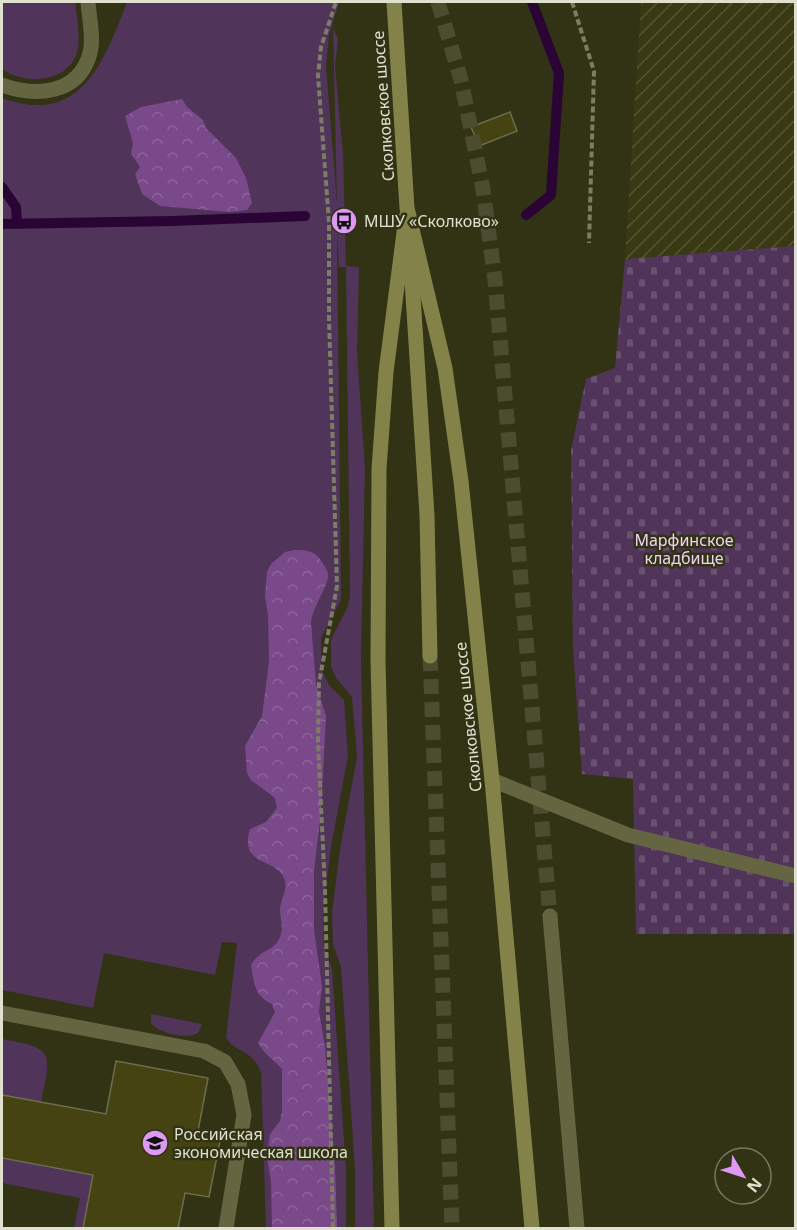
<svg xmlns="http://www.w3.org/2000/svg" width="797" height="1230" viewBox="0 0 797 1230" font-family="'Noto Sans',sans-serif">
	<defs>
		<pattern id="industrial-furrows" width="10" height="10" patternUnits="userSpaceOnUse" patternTransform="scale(1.5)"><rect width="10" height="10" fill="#393914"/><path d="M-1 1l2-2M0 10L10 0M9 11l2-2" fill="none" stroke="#555535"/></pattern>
		<pattern id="forest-crowns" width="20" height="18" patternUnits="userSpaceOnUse" patternTransform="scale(1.5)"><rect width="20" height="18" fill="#7a498a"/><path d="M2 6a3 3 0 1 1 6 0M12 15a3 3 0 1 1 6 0" fill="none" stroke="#8d6399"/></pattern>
		<pattern id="cemetery-stones" width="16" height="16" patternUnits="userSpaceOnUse" patternTransform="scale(1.5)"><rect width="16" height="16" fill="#503459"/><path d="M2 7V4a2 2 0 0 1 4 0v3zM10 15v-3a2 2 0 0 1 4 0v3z" fill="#695170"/></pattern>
	</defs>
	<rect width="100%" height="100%" fill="#323215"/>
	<polygon fill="url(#industrial-furrows)" points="641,2 795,2 795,246 625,259"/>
	<g fill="#503459">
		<path d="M2,2h73c2,14 5,32 3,46 -6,35 -53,38 -76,21z"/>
		<path d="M127,2h212l-10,34 -3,30 11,137 -4,-175 5,11 -3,27 8,88 3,112 13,1 -2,86 8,114 -4,192 13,569h-19v-59l-14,-202 -8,-23 -1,-32 8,-63 17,-92 -5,-60 -15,-18 -6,-12v-27l17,-34 2,-9 -4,-330h-7l-2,-38 4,367 -1,6 -19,36v31l8,16 15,15 4,56 -17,91 -8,64 1,35 8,23 14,200v59h-80l-5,-155c-8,-25 -28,-20 -35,-36l11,-94 -15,-1 -7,33 -111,-22 -11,55 -91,-18v-892c80,29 102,-37 125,-96z"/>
		<path d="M151,1014l51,10 -4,9c-11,7 -40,0 -47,-10z"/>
		<path d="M2,1039c52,9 50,13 39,63l-39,-7z"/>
		<polygon points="2,1158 93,1175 83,1228 74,1228 80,1198 2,1183"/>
	</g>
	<g fill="url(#forest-crowns)">
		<polygon points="182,99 187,107 203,120 206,128 236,158 246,178 252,203 247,210 230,212 160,206 142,194 135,174 140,167 131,154 133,143 125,116 141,107"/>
		<path d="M294,550c12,0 21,0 28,12 2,3 6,9 6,12 2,10 -16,33 -17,49l5,61 10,32 -5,96 -7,59v59l8,56 -3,25 6,36 10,119 2,62h-65l-1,-46 -4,-25 3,-23 10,-13 2,-9v-43c-8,-9 -19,-16 -24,-26l17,-31 -3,-8c-18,-8 -18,-21 -21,-39 9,-16 23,-13 29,-28 4,-9 0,-19 0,-28 1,-9 7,-19 5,-28 -6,-24 -47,-13 -35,-52l16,-7 11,-14 -2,-10 -24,-18 -4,-7 -2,-27 17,-30 7,-54 -1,-47 -3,-19 2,-24 4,-8 14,-12z"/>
	</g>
	<polygon fill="url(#cemetery-stones)" points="795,246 795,934 636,934 633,779 582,774 573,649 571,450 586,379 615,368 625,259"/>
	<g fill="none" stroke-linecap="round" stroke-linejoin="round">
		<g stroke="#290434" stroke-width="10">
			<polyline points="2,187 16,207 17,223"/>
			<polyline points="526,215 551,195 559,73 532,2"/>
			<polyline points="2,224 172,221 305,216"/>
		</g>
	</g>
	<g fill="#444311" stroke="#6d6d4f" stroke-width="1.5">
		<polygon points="510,112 517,131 479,146 471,127"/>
		<polygon points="116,1061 208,1078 198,1131 221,1136 209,1197 185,1193 178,1228 83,1228 93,1175 2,1158 2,1095 106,1114"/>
	</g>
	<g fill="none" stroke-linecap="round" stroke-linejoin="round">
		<polyline stroke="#4c4c31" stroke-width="15" stroke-dasharray="15 8" stroke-linecap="butt" points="438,2 461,80 483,189 495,280 550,916"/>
		<polyline stroke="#4c4c31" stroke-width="15" stroke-dasharray="15 8" stroke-linecap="butt" points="430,656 452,1228"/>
		<g stroke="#7d7d65" stroke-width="4" stroke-dasharray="6 3" stroke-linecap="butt">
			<polyline points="572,2 594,71 589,243"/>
			<polyline points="333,1228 325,889 318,742 319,683 337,586 329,318 329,222 318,76 321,47 336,2"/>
		</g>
		<g stroke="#656542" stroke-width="15">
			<path d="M2,85c33,12 77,10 88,-32 4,-15 -1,-36 -2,-51"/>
			<polyline points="492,780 628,835 796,876"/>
			<polyline points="2,1013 204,1051 225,1062 238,1084 244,1115 226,1228"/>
		</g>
		<polyline stroke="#656542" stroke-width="15" points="550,916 577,1228"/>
		<g stroke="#828249" stroke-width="15">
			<polyline points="394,2 407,208 445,368 461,481 492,780 532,1228"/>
			<polyline points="410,249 427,515 430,656"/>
			<polyline points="392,1228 378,660 379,469 386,372 406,217"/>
		</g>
	</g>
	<defs>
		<symbol id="bus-disc" viewBox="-11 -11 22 22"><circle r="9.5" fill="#dd99f3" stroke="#323215"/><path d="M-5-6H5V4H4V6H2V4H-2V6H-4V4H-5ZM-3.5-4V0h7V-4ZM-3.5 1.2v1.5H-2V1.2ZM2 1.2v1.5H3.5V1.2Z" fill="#111"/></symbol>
		<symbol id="university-disc" viewBox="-11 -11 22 22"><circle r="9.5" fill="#dd99f3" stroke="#323215"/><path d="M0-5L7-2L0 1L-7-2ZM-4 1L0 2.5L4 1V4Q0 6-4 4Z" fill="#111"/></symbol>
	</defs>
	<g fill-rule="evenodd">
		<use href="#bus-disc" x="329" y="206" width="30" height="30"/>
		<use href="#university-disc" x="140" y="1128" width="30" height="30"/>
	</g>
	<g text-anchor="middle" stroke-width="5" stroke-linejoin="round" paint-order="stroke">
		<g font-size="16" fill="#e0e0cf" stroke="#323215">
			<text transform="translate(383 106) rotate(-94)" y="6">Сколковское шоссе</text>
			<text transform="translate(468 717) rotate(-96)" y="6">Сколковское шоссе</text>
		</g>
		<g font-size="16" fill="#e0e0cf" stroke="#323215" text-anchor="start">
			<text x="364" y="227">МШУ «Сколково»</text>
			<text x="174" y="1140">Российская<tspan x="174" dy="18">экономическая школа</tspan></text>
		</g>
		<g font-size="16" fill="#eed2f7" stroke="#323215">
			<text x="684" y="546">Марфинское<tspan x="684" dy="18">кладбище</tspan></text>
		</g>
	</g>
	<rect width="797" height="1230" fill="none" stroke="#e0e0cf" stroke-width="6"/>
	<g transform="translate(743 1176) rotate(129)"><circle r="28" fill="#323215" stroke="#78785f" stroke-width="1.5"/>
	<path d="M0-4.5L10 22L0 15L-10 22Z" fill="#dd99f3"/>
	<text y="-9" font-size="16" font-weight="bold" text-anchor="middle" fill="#e0e0cf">N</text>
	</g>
</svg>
